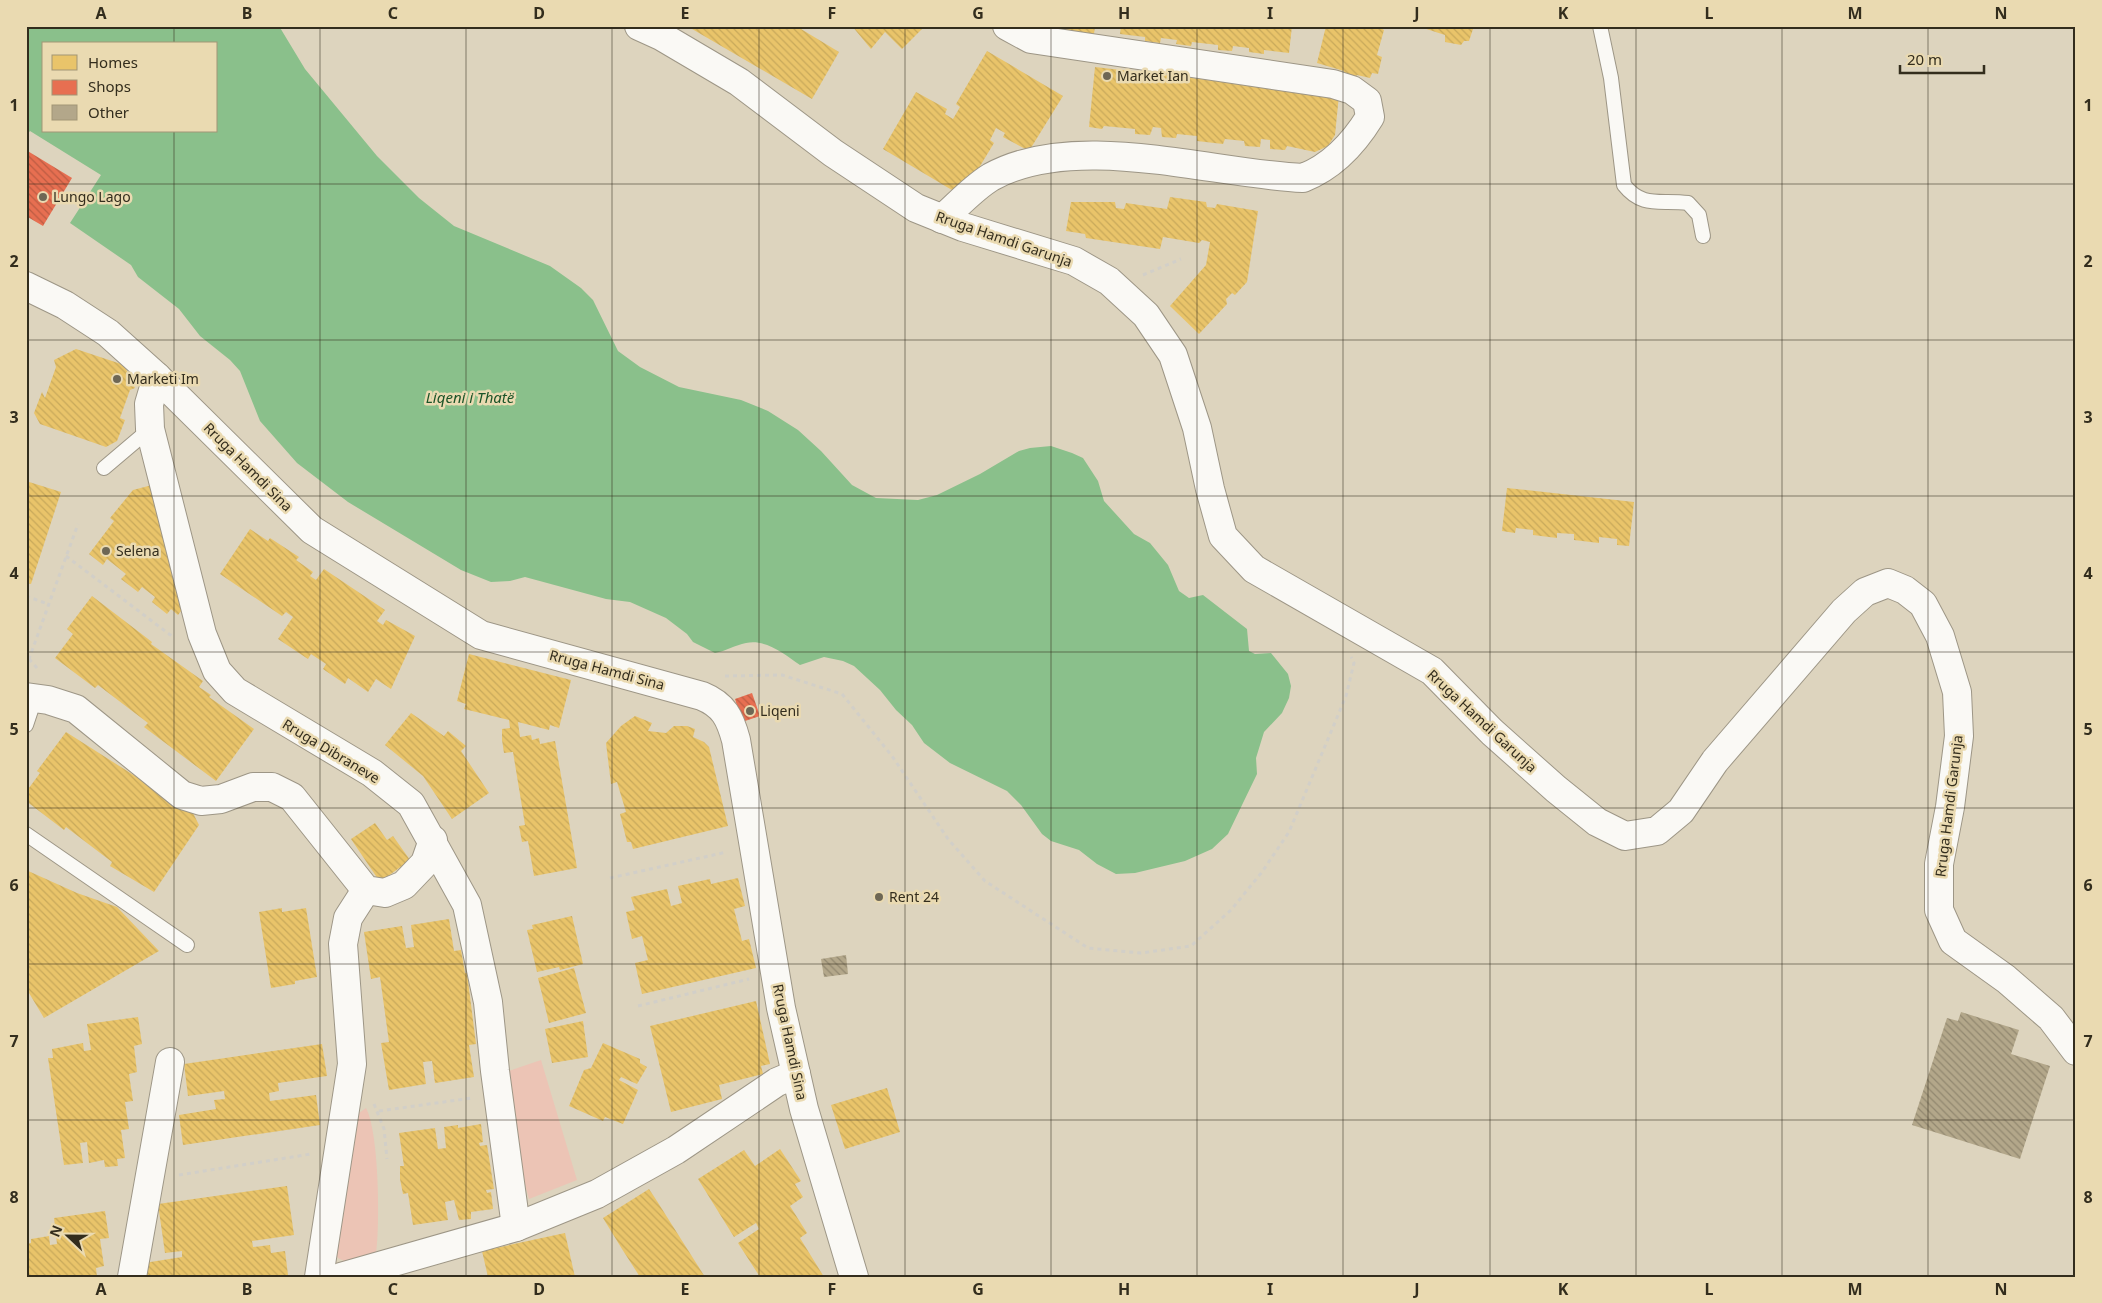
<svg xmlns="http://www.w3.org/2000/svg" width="2102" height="1303" viewBox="0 0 2102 1303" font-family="'Noto Sans',sans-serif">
	<defs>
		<pattern id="homes-back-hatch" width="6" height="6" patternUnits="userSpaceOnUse" patternTransform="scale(1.25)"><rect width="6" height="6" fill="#e9c46a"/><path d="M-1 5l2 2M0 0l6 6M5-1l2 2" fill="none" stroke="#c8a95b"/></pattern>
		<pattern id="shops-back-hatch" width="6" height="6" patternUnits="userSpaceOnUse" patternTransform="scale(1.25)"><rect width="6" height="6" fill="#e76f51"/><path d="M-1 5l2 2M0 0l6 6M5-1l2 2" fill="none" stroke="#bc5c43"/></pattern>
		<pattern id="building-back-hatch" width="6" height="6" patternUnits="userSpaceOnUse" patternTransform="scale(1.25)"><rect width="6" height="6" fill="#b3a78a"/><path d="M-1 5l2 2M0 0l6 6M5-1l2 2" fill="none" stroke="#928870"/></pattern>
	</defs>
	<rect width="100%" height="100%" fill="#ddd4be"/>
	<g fill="#ecc4b5">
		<polygon points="541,1060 577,1180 529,1199 514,1146 503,1073"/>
		<path d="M366,1108c13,24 14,116 10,145l-28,10 -10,-5 -6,-10 23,-132z"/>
	</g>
	<path fill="#8ac08b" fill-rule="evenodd" d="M26,26h253l26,43 72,87 42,42 35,28 96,40 31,22 12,12 25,51 22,16 39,20 62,13 27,11 30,19 23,21 31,34 24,13 42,2 19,-5 43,-21 39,-23 11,-3 21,-2 21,7 11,5 15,23 6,20 30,33 16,9 18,22 11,26 10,7 14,-3 44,34 2,22 6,3 16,-1 17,21 3,12 -2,12 -7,15 -18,19 -8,26 1,16 -29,60 -16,15 -27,12 -50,12 -19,1 -19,-10 -18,-14 -28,-9 -9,-7 -21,-29 -14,-14 -57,-28 -26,-20 -12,-18 -16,-15 -16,-20 -26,-24 -11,-5 -19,-4 -24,8c-16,-11 -33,-26 -54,-22 -11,2 -20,8 -31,10l-22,-11 -6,-8 -21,-16 -36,-16 -24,-3 -81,-22 -15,4 -19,1 -30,-12 -113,-68 -51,-39 -37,-42 -20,-50 -10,-11 -30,-24 -21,-27 -41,-32 -7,-12 -61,-42 31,-48 -71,-44 -4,5zM44,44h172v87h-172z"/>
	<g fill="url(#homes-back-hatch)">
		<polygon points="687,26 796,26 839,52 812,99"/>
		<polygon points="852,26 925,26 902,49 885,32 871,49"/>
		<polygon points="1050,26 1095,26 1094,34 1050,29"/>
		<polygon points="1121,26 1292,26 1289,53 1264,50 1264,54 1249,52 1249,48 1233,46 1232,51 1218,50 1218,45 1192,42 1191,46 1176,44 1177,40 1161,38 1160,43 1145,41 1145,37 1120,34"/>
		<polygon points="1326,26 1376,26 1384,30 1377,55 1382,57 1378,74 1372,73 1370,78 1357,75 1355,78 1344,75 1344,71 1317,63"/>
		<polygon points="1417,26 1474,26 1469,41 1464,41 1461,45 1445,42 1445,35"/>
		<polygon points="987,51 1063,96 1029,151 1003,137 1005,133 996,128 990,140 994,143 962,196 883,149 916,92 947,109 945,114 953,119 960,107 956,104"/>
		<polygon points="1095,67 1339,95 1335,135 1328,146 1315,152 1287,146 1285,150 1270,149 1270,140 1261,139 1260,147 1245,146 1244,141 1225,139 1223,144 1197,141 1197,136 1177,134 1176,138 1162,137 1161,128 1153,127 1150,135 1135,134 1135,129 1104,126 1102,129 1089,127"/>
		<polygon points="1170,197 1206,202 1207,207 1215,208 1217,204 1258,211 1247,282 1235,295 1232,293 1226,299 1227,304 1199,334 1170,306 1206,265 1210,242 1202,240 1199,243 1163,237 1160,249 1086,238 1085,234 1066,231 1071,202 1115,202 1116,208 1124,209 1126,203 1167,209"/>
		<polygon points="76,349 124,365 135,388 130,390 120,418 125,420 117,441 106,447 40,424 34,413 42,392 45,398 56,367 54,360"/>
		<polygon points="26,481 61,492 31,584 26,583"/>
		<polygon points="152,485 191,598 178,615 171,609 167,614 152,602 155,597 142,587 138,592 121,579 126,574 107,559 103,565 89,554 114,521 110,518 133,490"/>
		<polygon points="1507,488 1634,502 1629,546 1617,545 1617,539 1599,537 1599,543 1574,540 1574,534 1557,533 1557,538 1533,535 1533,530 1516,528 1515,533 1502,531"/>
		<polygon points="250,529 268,541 270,538 299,557 296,560 313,572 310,576 316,580 324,569 385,610 377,621 383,625 386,620 415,636 391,689 376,679 368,692 348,678 345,684 323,669 326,664 311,654 308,659 278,639 293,617 286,612 282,616 220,574"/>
		<polygon points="92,596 152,642 151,644 203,681 199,687 211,695 209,697 254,729 216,781 144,727 148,723 98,685 95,688 55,658 73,634 67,629"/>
		<polygon points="469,654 571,680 559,728 550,725 549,730 518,722 520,737 531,735 532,740 539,738 540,744 555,741 577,868 534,876 528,841 522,842 519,826 525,825 513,752 504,753 502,740 502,729 510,728 509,720 464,709 466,704 457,701"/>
		<polygon points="411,713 444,736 448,731 466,746 461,751 489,793 452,819 423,776 385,745"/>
		<polygon points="635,716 652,723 648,731 666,733 674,726 687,726 695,729 693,737 704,742 709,747 728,826 633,849 631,842 627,842 620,814 626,812 617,782 611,784 606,743 621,726"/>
		<polygon points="66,732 193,813 199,825 154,892 110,866 112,862 66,827 64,830 26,801 26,792 40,773 37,771"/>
		<polygon points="375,823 387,840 393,836 410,860 380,882 351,839"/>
		<polygon points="26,870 77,893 117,907 159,951 44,1018 26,988"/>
		<polygon points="738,878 745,906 734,909 742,941 749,939 756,968 642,994 635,963 648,960 642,936 632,939 626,912 635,910 631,897 667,889 671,906 682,903 678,886 710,879 711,884"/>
		<polygon points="282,908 282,912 306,908 317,977 295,981 295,984 271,988 259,912"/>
		<polygon points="572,916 583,964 560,970 559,967 537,972 527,930 533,929 532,925"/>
		<polygon points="449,919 454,951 461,950 465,973 467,973 476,1044 469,1045 474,1077 435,1083 432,1061 423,1062 426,1084 389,1090 381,1043 389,1042 380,977 371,979 364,932 402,926 406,948 414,947 411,925"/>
		<polygon points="574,968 586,1013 549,1023 538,978"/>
		<polygon points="756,1001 770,1064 761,1066 763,1074 719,1085 722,1099 671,1112 650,1026"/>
		<polygon points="138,1017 142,1044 134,1046 137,1072 129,1074 133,1101 125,1102 129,1129 121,1130 125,1158 117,1159 118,1166 105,1167 104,1160 89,1163 87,1142 80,1143 83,1163 64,1165 48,1058 53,1058 52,1049 83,1043 84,1051 91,1050 87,1024"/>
		<polygon points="583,1021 588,1057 552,1063 545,1029"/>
		<polygon points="603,1043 640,1059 640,1063 647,1067 637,1084 621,1077 619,1080 638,1090 623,1124 605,1117 603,1121 569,1106 584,1070 591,1068"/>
		<polygon points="322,1044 327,1076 278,1083 279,1091 269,1093 270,1101 316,1095 320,1125 183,1145 179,1115 216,1109 214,1100 225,1099 224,1091 188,1096 184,1064"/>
		<polygon points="887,1088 900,1132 845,1149 831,1105"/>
		<polygon points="481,1124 483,1142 479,1143 480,1146 487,1145 494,1189 486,1190 487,1193 491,1192 493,1209 471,1212 471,1219 459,1220 454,1200 445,1202 448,1220 413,1225 408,1193 403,1194 400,1179 400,1166 404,1166 399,1133 435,1128 438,1149 446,1148 444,1127 458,1125 458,1128"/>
		<polygon points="780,1149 801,1181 795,1184 803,1197 790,1206 807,1233 800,1238 824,1277 760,1277 738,1243 759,1229 756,1223 734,1237 698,1179 744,1150 755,1166"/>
		<polygon points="287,1186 294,1235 252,1241 253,1247 270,1245 271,1253 285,1251 288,1275 274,1277 147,1277 144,1263 182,1257 182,1251 165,1253 158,1204"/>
		<polygon points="649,1189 655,1198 705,1277 640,1277 622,1249 603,1218"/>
		<polygon points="105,1211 109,1238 100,1239 104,1266 96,1268 97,1277 26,1277 26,1244 31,1243 31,1239 49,1236 50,1245 57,1244 54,1218"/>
		<polygon points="565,1233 575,1277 488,1277 482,1251"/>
	</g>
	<g fill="url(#shops-back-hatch)">
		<polygon points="26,150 72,178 43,226 26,216"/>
		<polygon points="752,693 760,716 742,722 735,699"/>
	</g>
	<g fill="url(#building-back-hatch)">
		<polygon points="846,955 848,974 824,977 821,959"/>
		<polygon points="1961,1012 2019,1030 2011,1054 2050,1066 2020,1159 1912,1125 1947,1018 1958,1021"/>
	</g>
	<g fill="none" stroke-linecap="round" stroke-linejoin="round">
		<defs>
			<g id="service">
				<path d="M1600,26l11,52 13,107c19,24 37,14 64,18l11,12 4,21"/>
				<polyline points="104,468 150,429"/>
				<polyline points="26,725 35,698"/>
				<polyline points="26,834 187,945"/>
			</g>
			<g id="minor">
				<polyline points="639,26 661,36 739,82 833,153 916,208 963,227 1074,261 1109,281 1146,315 1173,355 1197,428 1210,489 1223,536 1254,569 1432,671 1492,732 1556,789 1597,822 1625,836 1657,831 1681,811 1715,761 1844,611 1865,592 1888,583 1905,590 1923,604 1940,636 1957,692 1959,736 1950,807 1939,864 1939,910 1953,941 2006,979 2051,1018 2076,1051"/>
				<path d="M942,219c16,-14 31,-31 49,-42 85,-47 220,-3 312,1 28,-11 51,-35 67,-61l-3,-16 -15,-11 -19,-6 -302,-45 -24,-13"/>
				<path d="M26,286l39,19 43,28 49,44 155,153 169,105 221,61c22,9 28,22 34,44l45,268 23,101 50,168"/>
				<polyline points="157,377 149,404 150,429 202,634 217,671 235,691 372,773 411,804 467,905 488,1002 495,1071 516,1227"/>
				<polyline points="26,697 48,700 76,709 182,795 201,801 221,799 253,787 272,787 292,797 366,890 385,893 404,885 425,863 433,840"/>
				<polyline points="132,1277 170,1062"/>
				<polyline points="319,1277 352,1064 343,944 348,918 366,890"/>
				<polyline points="341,1277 516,1227 597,1194 676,1150 777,1082 796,1074"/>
			</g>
		</defs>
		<use href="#service" stroke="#9d9686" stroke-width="16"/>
		<use href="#minor" stroke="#9d9686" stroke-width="30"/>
		<g stroke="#d2cfc8" stroke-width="3" stroke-dasharray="4 4" stroke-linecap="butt">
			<polyline points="1143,275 1181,259"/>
			<polyline points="66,556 173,637"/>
			<polyline points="26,596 48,604"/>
			<polyline points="29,659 38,669"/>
			<polyline points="26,667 78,524"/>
			<polyline points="725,676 782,675 842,694 892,756 948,839 985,881 1088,948 1141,953 1191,946 1231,910 1262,872 1289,832 1346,696 1354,663 1351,657"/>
			<polyline points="610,878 727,852"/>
			<polyline points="638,1006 749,979"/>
			<polyline points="374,1104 384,1129 387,1159"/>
			<polyline points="379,1111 472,1098"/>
			<polyline points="179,1175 311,1154"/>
		</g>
		<use href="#service" stroke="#faf9f5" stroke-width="14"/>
		<use href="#minor" stroke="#faf9f5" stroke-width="28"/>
	</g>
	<path fill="none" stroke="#332d1d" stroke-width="1" stroke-opacity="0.55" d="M174,26v18M320,26v1251M466,26v1251M612,26v1251M759,26v1251M905,26v1251M1051,26v1251M1197,26v1251M1343,26v1251M1490,26v1251M1636,26v1251M1782,26v1251M1928,26v1251M174,131v1146M26,184h2050M26,340h2050M26,496h2050M26,652h2050M26,808h2050M26,964h2050M26,1120h2050"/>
	<g fill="#6e6755" stroke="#eadab1" stroke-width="2">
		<circle cx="1107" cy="76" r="5"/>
		<circle cx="43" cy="197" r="5"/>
		<circle cx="117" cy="379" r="5"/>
		<circle cx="106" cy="551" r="5"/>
		<circle cx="750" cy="711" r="5"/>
		<circle cx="879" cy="897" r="5"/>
	</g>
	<g text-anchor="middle" stroke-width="5" stroke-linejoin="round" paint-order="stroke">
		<g font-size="14" fill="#332d1d" stroke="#eadab1" text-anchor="start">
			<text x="1117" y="81">Market Ian</text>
			<text x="53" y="202">Lungo Lago</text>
			<text x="127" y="384">Marketi Im</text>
			<text x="116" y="556">Selena</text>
			<text x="760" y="716">Liqeni</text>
			<text x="889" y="902">Rent 24</text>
		</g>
		<g font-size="14" fill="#332d1d" stroke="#eadab1">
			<text transform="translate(1004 239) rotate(19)" y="5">Rruga Hamdi Garunja</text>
			<text transform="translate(248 467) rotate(45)" y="5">Rruga Hamdi Sina</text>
			<text transform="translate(607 670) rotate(15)" y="5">Rruga Hamdi Sina</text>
			<text transform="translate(1482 721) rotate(43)" y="5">Rruga Hamdi Garunja</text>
			<text transform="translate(331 751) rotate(31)" y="5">Rruga Dibraneve</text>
			<text transform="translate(1949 806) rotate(-83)" y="5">Rruga Hamdi Garunja</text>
			<text transform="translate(790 1042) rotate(78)" y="5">Rruga Hamdi Sina</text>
		</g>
		<g font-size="15" font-style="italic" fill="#1b5428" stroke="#eadab1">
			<text x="470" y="403">Liqeni i Thatë</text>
		</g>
	</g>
	<rect width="2102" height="1303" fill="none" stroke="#eadab1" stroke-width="55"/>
	<rect x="42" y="42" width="175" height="90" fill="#eadab1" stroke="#a19576"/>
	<rect x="52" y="55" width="25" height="15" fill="#e9c46a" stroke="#a19576"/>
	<text x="88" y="68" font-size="15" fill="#332d1d">Homes</text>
	<rect x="52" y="80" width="25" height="15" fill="#e76f51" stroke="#a19576"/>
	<text x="88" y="92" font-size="15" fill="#332d1d">Shops</text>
	<rect x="52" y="105" width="25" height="15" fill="#b3a78a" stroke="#a19576"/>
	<text x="88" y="118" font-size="15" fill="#332d1d">Other</text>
	<g transform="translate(68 1236) rotate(292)" stroke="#eadab1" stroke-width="4" paint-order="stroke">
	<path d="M0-4L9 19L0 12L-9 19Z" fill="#332d1d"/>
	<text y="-8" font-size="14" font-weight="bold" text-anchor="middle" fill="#332d1d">N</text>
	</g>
	<path d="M1900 65v8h84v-8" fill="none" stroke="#332d1d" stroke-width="2.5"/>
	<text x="1907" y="65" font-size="15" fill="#332d1d" stroke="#eadab1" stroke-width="4" paint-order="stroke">20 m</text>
	<rect x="28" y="28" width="2046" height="1248" fill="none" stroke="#332d1d" stroke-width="2"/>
	<g font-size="16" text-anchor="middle" font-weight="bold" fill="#332d1d">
		<text x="101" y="19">A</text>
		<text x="247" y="19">B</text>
		<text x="393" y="19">C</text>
		<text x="539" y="19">D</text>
		<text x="685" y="19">E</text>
		<text x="832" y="19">F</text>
		<text x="978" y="19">G</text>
		<text x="1124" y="19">H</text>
		<text x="1270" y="19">I</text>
		<text x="1417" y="19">J</text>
		<text x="1563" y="19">K</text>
		<text x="1709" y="19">L</text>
		<text x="1855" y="19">M</text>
		<text x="2001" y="19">N</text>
		<text x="14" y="111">1</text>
		<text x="2088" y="111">1</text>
		<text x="14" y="267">2</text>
		<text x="2088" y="267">2</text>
		<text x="14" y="423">3</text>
		<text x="2088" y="423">3</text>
		<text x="14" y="579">4</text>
		<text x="2088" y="579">4</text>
		<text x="14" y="735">5</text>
		<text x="2088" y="735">5</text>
		<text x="14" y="891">6</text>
		<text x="2088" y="891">6</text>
		<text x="14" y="1047">7</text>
		<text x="2088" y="1047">7</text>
		<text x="14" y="1203">8</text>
		<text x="2088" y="1203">8</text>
		<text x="101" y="1295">A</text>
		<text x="247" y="1295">B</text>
		<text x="393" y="1295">C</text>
		<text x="539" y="1295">D</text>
		<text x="685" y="1295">E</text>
		<text x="832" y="1295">F</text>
		<text x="978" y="1295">G</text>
		<text x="1124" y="1295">H</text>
		<text x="1270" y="1295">I</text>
		<text x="1417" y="1295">J</text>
		<text x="1563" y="1295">K</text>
		<text x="1709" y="1295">L</text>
		<text x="1855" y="1295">M</text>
		<text x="2001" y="1295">N</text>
	</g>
</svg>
